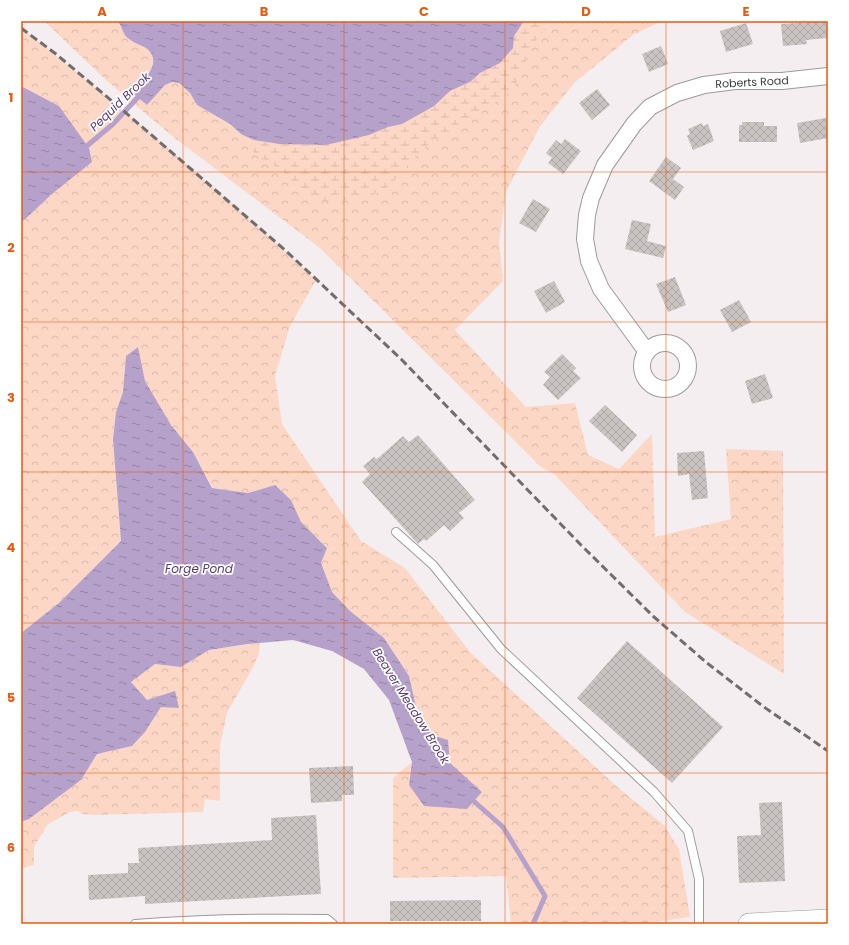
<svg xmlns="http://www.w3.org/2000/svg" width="849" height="945" viewBox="0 0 849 945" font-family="Poppins,sans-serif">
	<defs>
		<pattern id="forest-crowns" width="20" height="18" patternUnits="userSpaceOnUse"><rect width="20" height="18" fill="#fdd7c5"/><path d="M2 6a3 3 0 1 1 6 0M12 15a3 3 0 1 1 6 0" fill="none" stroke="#dab9aa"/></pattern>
		<pattern id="wetland-marsh" width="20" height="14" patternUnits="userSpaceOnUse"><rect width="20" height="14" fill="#fdd7c5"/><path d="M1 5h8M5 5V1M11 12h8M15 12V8" fill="none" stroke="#dab9aa"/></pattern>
		<pattern id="water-ripples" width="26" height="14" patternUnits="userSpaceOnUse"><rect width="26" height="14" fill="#b6a1ca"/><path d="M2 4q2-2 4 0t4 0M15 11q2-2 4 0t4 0" fill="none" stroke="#9584a5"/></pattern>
		<pattern id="building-cross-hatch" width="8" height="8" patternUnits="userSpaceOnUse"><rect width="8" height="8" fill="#c9c3c2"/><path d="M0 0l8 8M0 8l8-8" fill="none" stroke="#ada8a7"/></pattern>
	</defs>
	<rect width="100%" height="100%" fill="#f4eef0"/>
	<g fill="url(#forest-crowns)">
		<path d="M44,21h73c6,5 5,14 12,18 5,4 12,6 17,9 19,15 -4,34 -16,43l17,14 18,-20 7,-3 7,1 11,10 7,12 33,19 11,10 13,6 25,4 46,1 44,-10 19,-8 112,-64 24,-42h138l-29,14 -59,48 -35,45 -33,64 -7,50 4,39 -48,49 71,77 49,-4 13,52 31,14 33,-35 3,103 76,-18 -5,-70 57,2 1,223 -99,-62 -131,-138 -13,-7 -221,-219 -148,-112 -65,-55z"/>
		<path d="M21,28c39,30 76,61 113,92 62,52 123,104 182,160l-26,46 -15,50 7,48 79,117 44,27 65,84 145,133 49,40 15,24 11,68 -49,7h-130l-5,-48 -113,2v-100l19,-16 -3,23 73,7 -32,-29 -2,-23 -13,-4 -9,-7 -10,-23 -7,-30 -25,-38 -34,-27 -18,-19 -11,-29 6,-16 -27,-25 -9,-22 -16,-15 -27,8 -35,-5 -20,-36 -22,-27 -26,-44 -7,-34 -12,9 -3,36 -7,20 -3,28 8,101 -62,62 -38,30v-410l32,-30 6,-87 -38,-20z"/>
		<polygon points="260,643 259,654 251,671 227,713 220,746 220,801 205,799 203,812 95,815 82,814 78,811 70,812 47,825 34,847 34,865 21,868 21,822 29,819 81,780 97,754 132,746 145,732 161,707 146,700 131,682 155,664 181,667 209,650"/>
	</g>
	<path fill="url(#wetland-marsh)" d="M524,21h35l-11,6 -10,10 -19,38 -2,7 -9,11 -22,16 -41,26 -5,3 -7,1c-5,8 -13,12 -19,19 -10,9 -17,23 -29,31 -15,9 -61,17 -77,8 -5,-3 -12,-9 -16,-13 -4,-4 -5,-9 -9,-13 -9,-7 -24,-10 -30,-20 -3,-4 -4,-9 -6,-14l7,3 25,4 46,1 44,-10 19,-8 14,-3 32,-18 16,-15 20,-9 10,-9 20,-10 13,-15 1,-12z"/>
	<g fill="url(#water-ripples)">
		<path d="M117,21h407l-10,15 -1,12 -13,15 -20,10 -10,9 -20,9 -16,15 -32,18 -14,3 -19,8 -43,10 -47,-1 -25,-4 -7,-3 -6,-3 -11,-10 -33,-19 -7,-12 -11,-10 -7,-1 -7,3 -18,20 -17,-14c12,-9 35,-28 16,-43 -5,-3 -12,-5 -17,-9 -7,-4 -6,-13 -12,-18z"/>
		<polygon points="21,86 59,106 89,148 92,162 53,193 21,223"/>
		<polygon points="138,347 145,381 171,425 193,452 212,488 248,493 275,485 291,500 301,522 327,548 321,563 332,592 350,611 384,638 409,676 416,706 426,729 435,736 448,740 450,763 482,792 467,809 424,806 409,785 412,762 389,700 364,669 332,651 293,640 248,644 209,650 181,667 155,664 131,682 147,700 175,691 179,708 161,707 145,732 132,746 97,754 81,780 29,819 21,822 21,633 59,603 121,541 113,440 116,412 123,392 126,356"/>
	</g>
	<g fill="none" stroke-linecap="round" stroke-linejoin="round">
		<g stroke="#b6a1ca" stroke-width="5">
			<polyline points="82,150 113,124 141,94"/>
			<polyline points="469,797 503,827 545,896 533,924"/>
		</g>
	</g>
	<g fill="url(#building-cross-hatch)">
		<polygon points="826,21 827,38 806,40 807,44 783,46 781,24"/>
		<polygon points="746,23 753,44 726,52 720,31"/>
		<polygon points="661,46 668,64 649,72 642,54"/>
		<polygon points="597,89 610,105 592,120 579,103"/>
		<polygon points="826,118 828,138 800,143 797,123"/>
		<polygon points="742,122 764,122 764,126 777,126 777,142 739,142 739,125 742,125"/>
		<polygon points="702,123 703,126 708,124 714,141 693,150 687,136 690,134 688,129"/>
		<polygon points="565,139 581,151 563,174 548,163 552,158 546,153 556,140 561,144"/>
		<polygon points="666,157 681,168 673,179 684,187 675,200 649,181"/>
		<polygon points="533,199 550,209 536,232 519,223"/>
		<polygon points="632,220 651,224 647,241 666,246 663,258 625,249"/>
		<polygon points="675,277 686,305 668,312 656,284"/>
		<polygon points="554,281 565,302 546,313 534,291"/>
		<polygon points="739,300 751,322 732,332 720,310"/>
		<polygon points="562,354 576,368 573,371 581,378 558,400 543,385 550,377 544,372"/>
		<polygon points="765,374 773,398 752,404 745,381"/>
		<polygon points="605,405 637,435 622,452 589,421"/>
		<polygon points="418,435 475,500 459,513 464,518 450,531 444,525 426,541 424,539 418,544 362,482 370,474 363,466 374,457 377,459 403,436 409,442"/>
		<polygon points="704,451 708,498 692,500 689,474 678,476 677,453"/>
		<polygon points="627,641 723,727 672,783 577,698"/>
		<polygon points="353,766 354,795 342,795 342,801 311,803 309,768"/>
		<polygon points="782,802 785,881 739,883 737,836 761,835 759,803"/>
		<polygon points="316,815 321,894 145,904 145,896 89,900 88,875 128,873 128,863 139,863 138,848 272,840 271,818"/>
		<polygon points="481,900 481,921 390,921 390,901"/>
	</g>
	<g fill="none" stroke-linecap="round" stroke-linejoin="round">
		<defs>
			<g id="service">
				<polyline points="396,532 433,565 501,649 654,792 688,831 699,879 699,924"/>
				<path d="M135,924c64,-5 127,-6 192,-5l6,5"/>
			</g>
			<g id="minor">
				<circle cx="665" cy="366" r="23"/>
				<polyline points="647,352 601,289 589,261 585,239 587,215 591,198 605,165 634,124 650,107 677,93 704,85 735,81 782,81 828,76"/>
			</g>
			<polyline id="tertiary" points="749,924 828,920"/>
		</defs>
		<use href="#service" stroke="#9f999b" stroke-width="10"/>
		<use href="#minor" stroke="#9f999b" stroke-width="18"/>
		<use href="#tertiary" stroke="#9f999b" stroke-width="22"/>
		<use href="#service" stroke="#fff" stroke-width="8"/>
		<use href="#minor" stroke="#fff" stroke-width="16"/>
		<use href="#tertiary" stroke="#fff" stroke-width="21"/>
		<polyline stroke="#716d6f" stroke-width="3" stroke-dasharray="8 4" stroke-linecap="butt" points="21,28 56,54 119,107 285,250 401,359 581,545 654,617 707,663 764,707 828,751"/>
	</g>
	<path fill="none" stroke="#e8590c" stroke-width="1" stroke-opacity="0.55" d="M183,21v903M344,21v903M505,21v903M666,21v903M21,172h807M21,322h807M21,472h807M21,623h807M21,773h807"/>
	<g text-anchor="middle" stroke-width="3.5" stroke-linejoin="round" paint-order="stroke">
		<g font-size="11" fill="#3a3839" stroke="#fff">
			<text transform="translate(752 82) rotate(-3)" y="4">Roberts Road</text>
		</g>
		<g font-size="12" font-style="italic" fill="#583b70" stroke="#fff">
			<text transform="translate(120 102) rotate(-44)" y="4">Pequid Brook</text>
			<text x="199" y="573">Forge Pond</text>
			<text transform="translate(411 706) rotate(58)" y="4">Beaver Meadow Brook</text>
		</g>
	</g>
	<rect width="849" height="945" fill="none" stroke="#ffffff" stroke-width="44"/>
	<rect x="22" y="22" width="805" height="901" fill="none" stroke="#e8590c" stroke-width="1.5"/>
	<g font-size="13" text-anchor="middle" font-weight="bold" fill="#e8590c">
		<text x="102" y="16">A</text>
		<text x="264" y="16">B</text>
		<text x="424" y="16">C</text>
		<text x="586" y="16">D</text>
		<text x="746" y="16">E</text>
		<text x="11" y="102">1</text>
		<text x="11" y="252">2</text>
		<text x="11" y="402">3</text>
		<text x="11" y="552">4</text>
		<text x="11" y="702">5</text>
		<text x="11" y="852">6</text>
	</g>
</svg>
